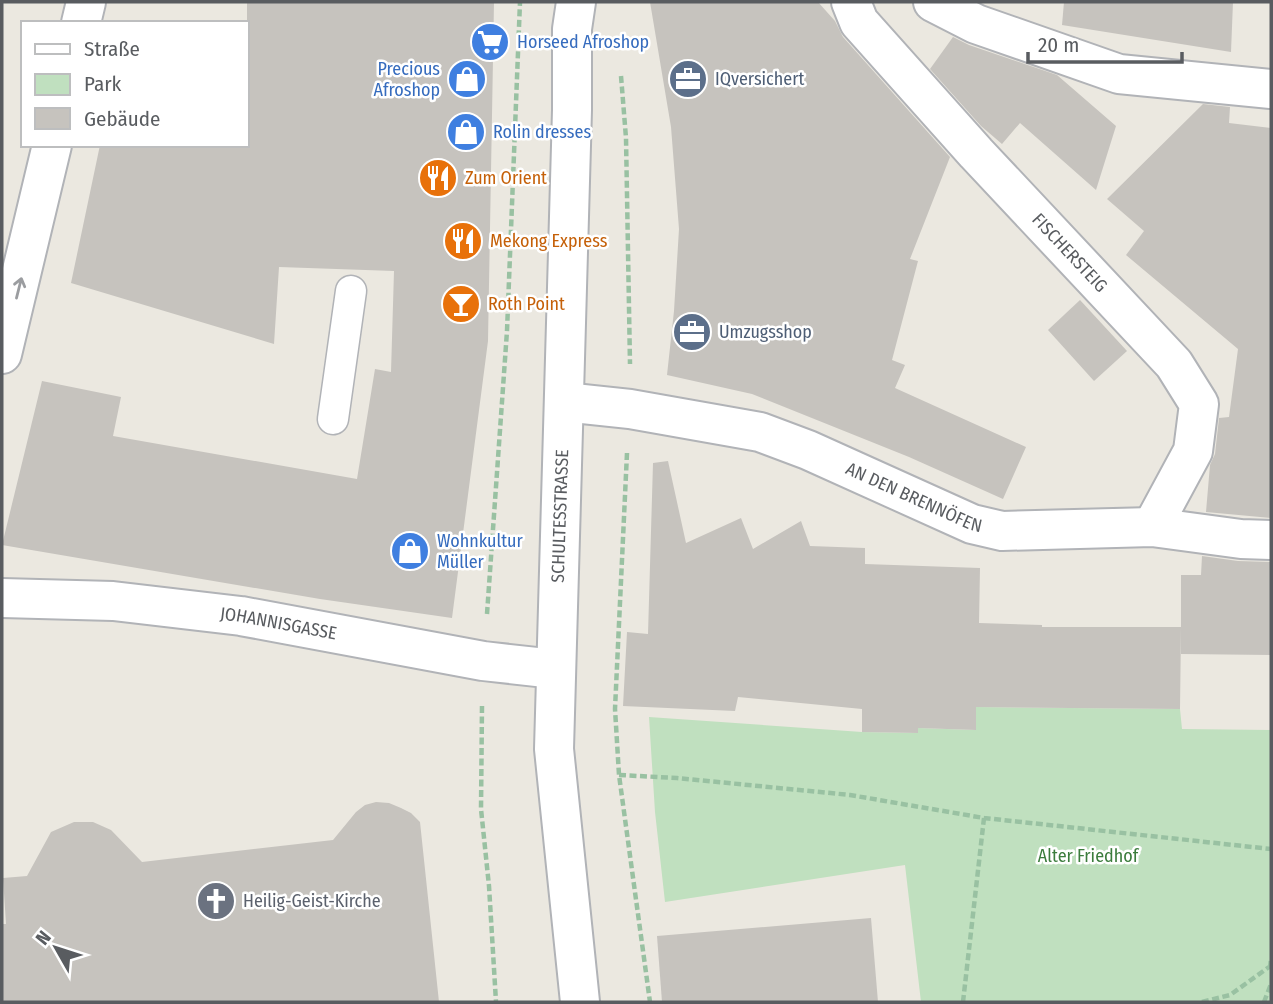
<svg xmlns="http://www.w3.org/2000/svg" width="1273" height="1004" viewBox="0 0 1273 1004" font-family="'Fira Sans Condensed',sans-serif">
	<rect width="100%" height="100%" fill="#ebe8e0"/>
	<polygon fill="#c0e0bf" points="976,707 1180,709 1182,729 1271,730 1271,1002 921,1002 905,865 665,902 655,812 649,717 862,732 917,733 918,728 975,730"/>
	<g fill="#c6c3be">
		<polygon points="247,2 494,2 488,341 452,618 320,599 2,545 42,381 121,397 113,436 357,479 375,369 391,372 394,271 279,267 274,344 71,283 100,145 247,145"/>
		<polygon points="650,2 818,2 835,21 843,37 950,157 910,259 918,261 892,360 905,365 895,388 1026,447 1003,499 909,457 752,394 667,375 674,311 679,229 671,127"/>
		<polygon points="1064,2 1233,2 1231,52 1062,25"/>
		<polygon points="953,37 969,45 1057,75 1116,126 1096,190 1020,123 1002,144 981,126 930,69"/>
		<polygon points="1203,104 1230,107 1229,123 1271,128 1271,518 1206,512 1210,465 1215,454 1219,418 1229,417 1238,349 1126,255 1144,231 1107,199"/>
		<polygon points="1080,300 1127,351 1094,381 1048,330"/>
		<polygon points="668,461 686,543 741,518 753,549 801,521 810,546 865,548 865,564 980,568 979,623 1042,625 1042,627 1181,627 1180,709 976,707 976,730 918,728 918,733 862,732 862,709 738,697 735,711 623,706 627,632 648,634 653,463"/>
		<polygon points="1202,556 1238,561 1271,562 1271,655 1181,654 1181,575 1201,575"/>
		<polygon points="376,802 389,803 401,808 411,813 420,822 439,1002 2,1002 2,924 6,924 3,878 27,876 51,832 74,822 93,822 111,830 142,862 333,840 356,812 365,805"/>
		<polygon points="871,918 878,1002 662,1002 657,936"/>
	</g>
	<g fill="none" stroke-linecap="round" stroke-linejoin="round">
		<defs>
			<polyline id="lane" points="333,419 351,291"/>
			<g id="street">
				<polyline points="576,2 572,29 572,110 554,749 580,1002"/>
				<path id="s1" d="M851,2l8,20 117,131 198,211 25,40 -6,47 -41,76"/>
				<polyline points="933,2 976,24 1119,74 1271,89"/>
				<polyline points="81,23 86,2"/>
				<polyline points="2,354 52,145"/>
				<path id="s2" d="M564,402l66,7 130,23 48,18 164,74 30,7 150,-4 89,12 30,1"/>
				<path id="s3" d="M2,598l111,3 128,15 242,45 72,8"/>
			</g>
		</defs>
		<use href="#lane" stroke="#b1b3b7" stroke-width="33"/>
		<use href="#street" stroke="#b1b3b7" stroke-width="42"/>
		<g stroke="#99c1a2" stroke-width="4.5" stroke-dasharray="7 3.5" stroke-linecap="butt">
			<polyline points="621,76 626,138 630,364"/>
			<polyline points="627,453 615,709 619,775 650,1002"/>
			<polyline points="487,614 507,331 520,2"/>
			<polyline points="482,706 481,809 489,886 496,1002"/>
			<polyline points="619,775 677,778 850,795 984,818 1271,849"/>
			<polyline points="1270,968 1271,958"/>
			<polyline points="963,1002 984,818"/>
			<polyline points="1202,1002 1230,995 1269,967"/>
			<polyline points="1264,1002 1271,984"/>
		</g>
		<use href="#lane" stroke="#fff" stroke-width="30"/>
		<use href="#street" stroke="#fff" stroke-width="38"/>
	</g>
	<defs><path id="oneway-shaft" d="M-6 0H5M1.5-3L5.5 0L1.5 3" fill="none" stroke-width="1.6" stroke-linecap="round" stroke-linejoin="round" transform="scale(1.75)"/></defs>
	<use stroke="#9b9da0" href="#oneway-shaft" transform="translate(19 288) rotate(-76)"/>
	<defs>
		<symbol id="supermarket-disc" viewBox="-11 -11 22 22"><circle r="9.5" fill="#3f7fe0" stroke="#fff"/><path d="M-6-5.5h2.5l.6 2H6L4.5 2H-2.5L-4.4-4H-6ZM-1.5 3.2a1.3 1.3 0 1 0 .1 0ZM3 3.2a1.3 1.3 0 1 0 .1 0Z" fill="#fff"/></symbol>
		<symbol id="shop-disc" viewBox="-11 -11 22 22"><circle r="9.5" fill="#3f7fe0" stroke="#fff"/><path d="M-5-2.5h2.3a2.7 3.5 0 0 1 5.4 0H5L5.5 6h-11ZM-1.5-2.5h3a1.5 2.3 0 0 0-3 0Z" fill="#fff"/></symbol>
		<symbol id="office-disc" viewBox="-11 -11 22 22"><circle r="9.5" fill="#5c6f8a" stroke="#fff"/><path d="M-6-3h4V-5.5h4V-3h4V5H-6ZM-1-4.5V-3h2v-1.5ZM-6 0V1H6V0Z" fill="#fff"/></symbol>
		<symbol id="restaurant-disc" viewBox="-11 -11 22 22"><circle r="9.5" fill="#e8710a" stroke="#fff"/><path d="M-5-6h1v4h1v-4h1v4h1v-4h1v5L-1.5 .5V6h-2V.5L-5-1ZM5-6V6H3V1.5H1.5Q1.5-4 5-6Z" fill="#fff"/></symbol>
		<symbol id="bar-disc" viewBox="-11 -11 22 22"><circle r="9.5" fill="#e8710a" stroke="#fff"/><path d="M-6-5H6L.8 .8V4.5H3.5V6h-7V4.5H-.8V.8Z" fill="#fff"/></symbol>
		<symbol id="church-disc" viewBox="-11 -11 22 22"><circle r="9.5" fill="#6b7280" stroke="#fff"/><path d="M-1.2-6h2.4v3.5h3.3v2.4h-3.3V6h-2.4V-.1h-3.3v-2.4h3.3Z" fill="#fff"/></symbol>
	</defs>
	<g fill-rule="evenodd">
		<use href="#supermarket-disc" x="468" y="20" width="44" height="44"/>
		<use href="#shop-disc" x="445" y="57" width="44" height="44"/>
		<use href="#office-disc" x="666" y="57" width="44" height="44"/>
		<use href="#shop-disc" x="444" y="110" width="44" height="44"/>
		<use href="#restaurant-disc" x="416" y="156" width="44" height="44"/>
		<use href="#restaurant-disc" x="441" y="219" width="44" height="44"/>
		<use href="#bar-disc" x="439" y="282" width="44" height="44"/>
		<use href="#office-disc" x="670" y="310" width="44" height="44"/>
		<use href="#shop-disc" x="388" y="529" width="44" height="44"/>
		<use href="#church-disc" x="194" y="879" width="44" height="44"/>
	</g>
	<g text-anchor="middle" stroke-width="5" stroke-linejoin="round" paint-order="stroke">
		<g font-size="18" fill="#366cbe" stroke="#fff" text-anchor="start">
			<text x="517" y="48">Horseed Afroshop</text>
			<text x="440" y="75" text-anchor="end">Precious<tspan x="440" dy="21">Afroshop</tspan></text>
			<text x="493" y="138">Rolin dresses</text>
			<text x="437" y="547">Wohnkultur<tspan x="437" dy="21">Müller</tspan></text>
		</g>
		<g font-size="18" fill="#4e5e75" stroke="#fff" text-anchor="start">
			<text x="715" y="85">IQversichert</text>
			<text x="719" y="338">Umzugsshop</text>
		</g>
		<g font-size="18" fill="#c56008" stroke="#fff" text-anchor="start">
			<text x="465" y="184">Zum Orient</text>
			<text x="490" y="247">Mekong Express</text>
			<text x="488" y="310">Roth Point</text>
		</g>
		<g font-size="18" fill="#595c60" stroke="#fff">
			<text dy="6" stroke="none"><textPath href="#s1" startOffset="334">FISCHERSTEIG</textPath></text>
			<text dy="6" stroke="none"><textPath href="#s2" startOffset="366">AN DEN BRENNÖFEN</textPath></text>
			<text transform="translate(560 516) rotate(-88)" y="6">SCHULTESSTRASSE</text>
			<text dy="6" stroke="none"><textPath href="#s3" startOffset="278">JOHANNISGASSE</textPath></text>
		</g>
		<g font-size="18" fill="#3b7c3c" stroke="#fff">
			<text x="1088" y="862">Alter Friedhof</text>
		</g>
		<g font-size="18" fill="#5b616d" stroke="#fff" text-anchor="start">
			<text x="243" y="907">Heilig-Geist-Kirche</text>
		</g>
	</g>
	<rect width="1273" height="1004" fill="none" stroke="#595c60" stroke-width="7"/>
	<rect x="21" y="21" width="228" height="126" fill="#ffffff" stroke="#bdbebf" stroke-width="2"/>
	<rect x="35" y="44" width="35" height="10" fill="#ffffff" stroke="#bdbebf" stroke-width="2"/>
	<text x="84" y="56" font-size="21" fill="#595c60">Straße</text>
	<rect x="35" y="74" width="35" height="21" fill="#c0e0bf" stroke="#bdbebf" stroke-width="2"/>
	<text x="84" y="91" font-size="21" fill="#595c60">Park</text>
	<rect x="35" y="108" width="35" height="21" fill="#c6c3be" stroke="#bdbebf" stroke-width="2"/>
	<text x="84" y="126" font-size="21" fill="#595c60">Gebäude</text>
	<g transform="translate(56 948) rotate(309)" stroke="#ffffff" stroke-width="5" paint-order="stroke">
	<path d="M0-5L12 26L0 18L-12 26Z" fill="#595c60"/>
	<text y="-10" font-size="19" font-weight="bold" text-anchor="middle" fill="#595c60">N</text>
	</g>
	<path d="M1028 52v10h154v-10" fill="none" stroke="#595c60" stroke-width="3.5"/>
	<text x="1038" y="52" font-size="21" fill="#595c60" stroke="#ffffff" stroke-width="5" paint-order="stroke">20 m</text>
</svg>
